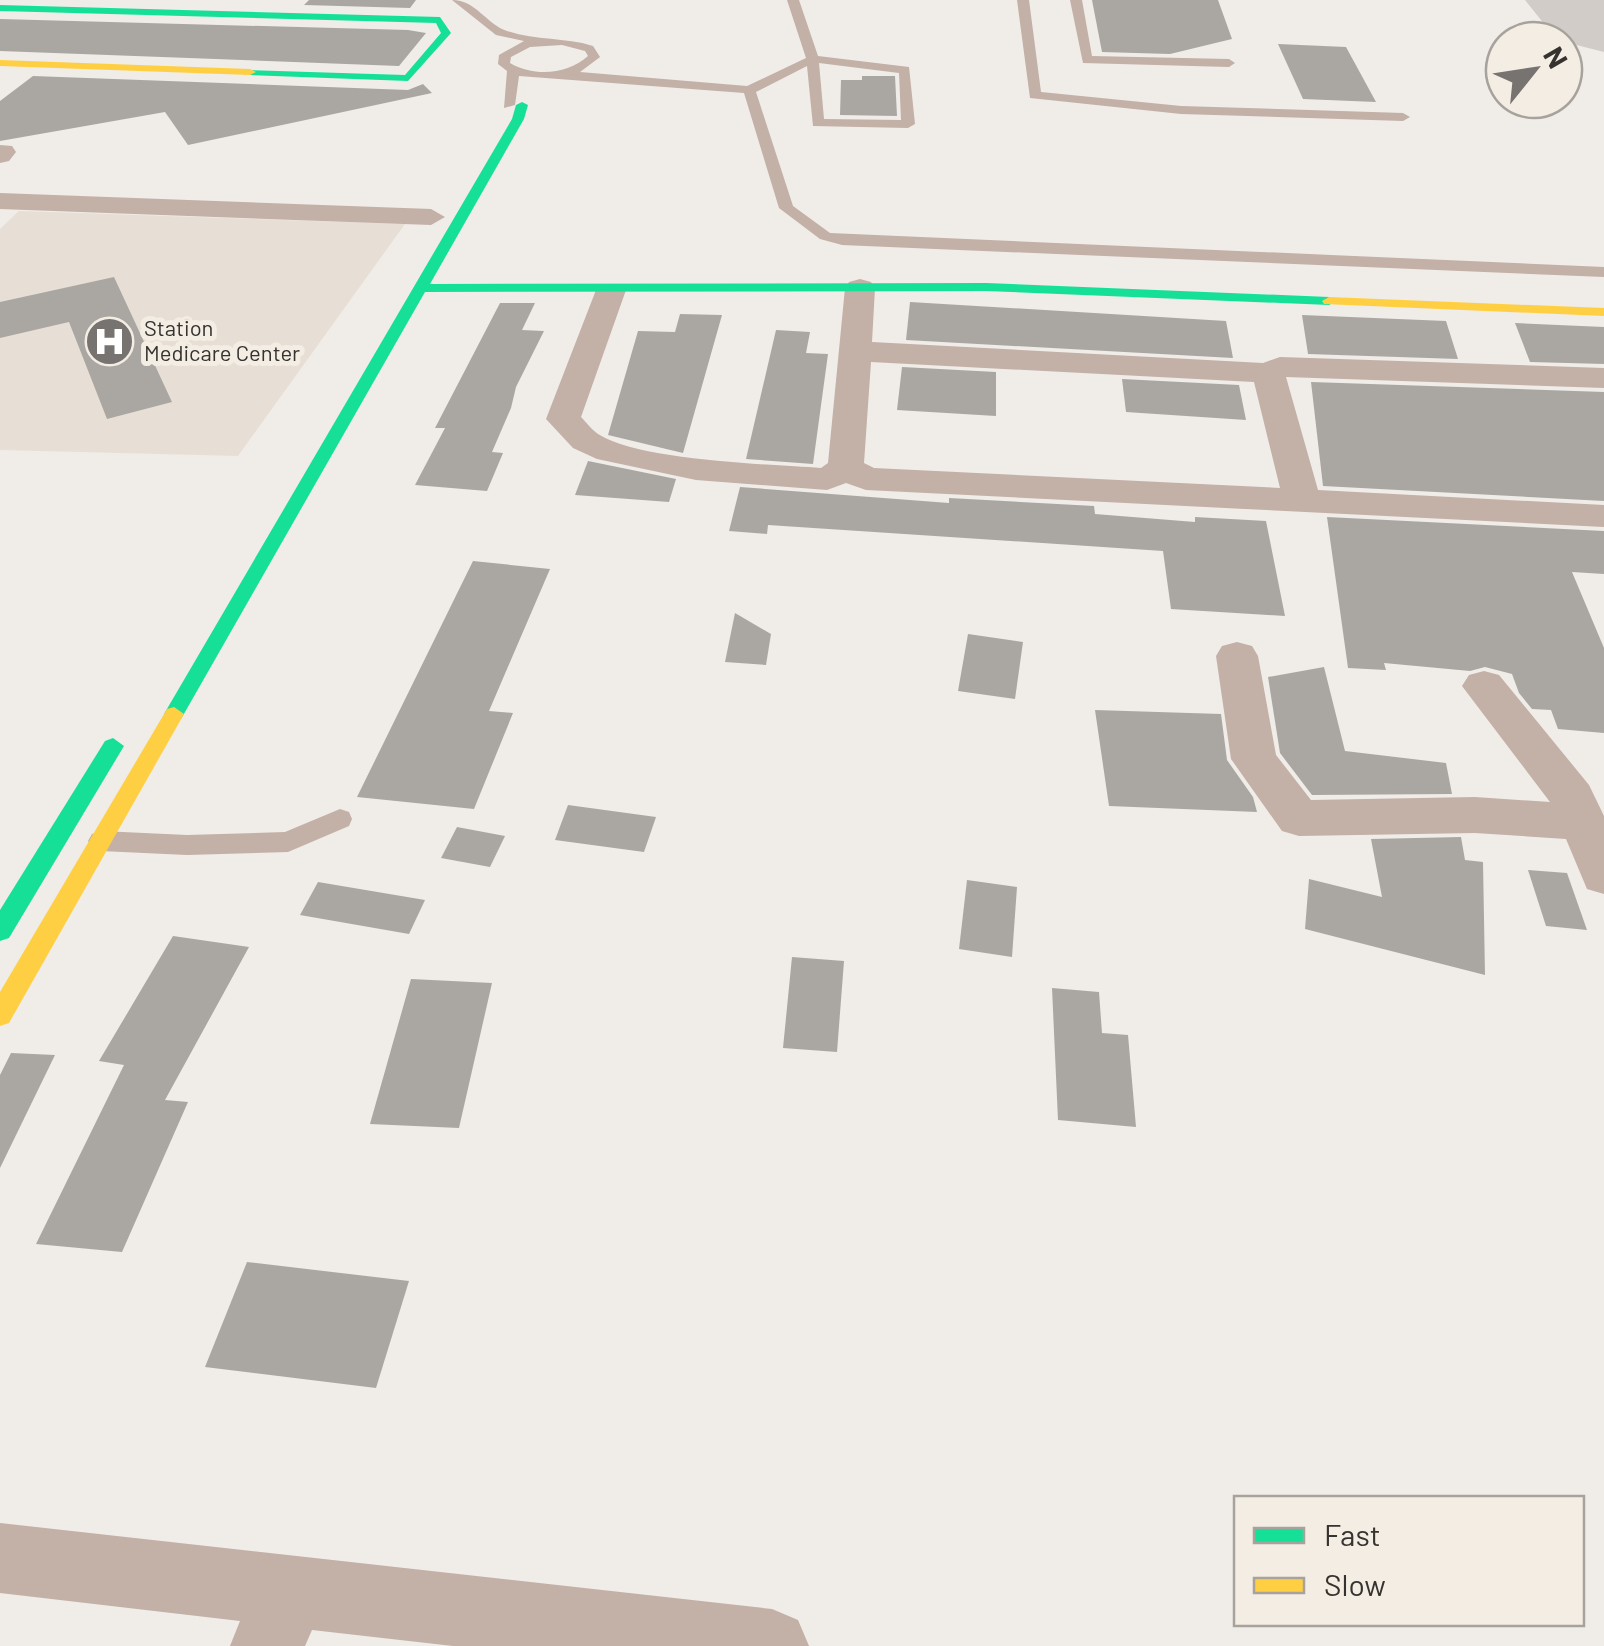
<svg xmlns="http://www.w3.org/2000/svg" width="1604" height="1646" viewBox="0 0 1604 1646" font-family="Barlow,sans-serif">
	<rect width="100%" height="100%" fill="#f0ece8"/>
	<polygon fill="#e7dfd5" points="19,211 405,224 238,456 0,450 0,229"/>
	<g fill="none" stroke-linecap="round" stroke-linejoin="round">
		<polygon fill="#d2ccc8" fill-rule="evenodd" points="1525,0 1604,0 1604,52 1557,40"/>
	</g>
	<g fill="#aaa7a3">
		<polygon points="309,0 416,0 410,8 304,5"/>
		<polygon points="1092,0 1218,0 1232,39 1170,54 1102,52"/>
		<polygon points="0,19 408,30 426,33 399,66 0,51"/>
		<polygon points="1278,44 1346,47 1376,102 1303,99"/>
		<polygon points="33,76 408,90 423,84 432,93 188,145 165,112 0,141 0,101"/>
		<polygon points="862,76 895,76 897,116 840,115 841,80 862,80"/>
		<polygon points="114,277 172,402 107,419 69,322 0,338 0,302"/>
		<polygon points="910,302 1226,321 1233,358 906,340"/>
		<polygon points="500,303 535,303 522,330 544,331 516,387 511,408 492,452 503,453 487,491 415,485 445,428 435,428"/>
		<polygon points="680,314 722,315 683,453 608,435 638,331 675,332"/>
		<polygon points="1302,315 1446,321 1458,359 1308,354"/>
		<polygon points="1515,323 1604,327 1604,364 1530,362"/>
		<polygon points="776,330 810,332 806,353 828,354 813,464 746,459"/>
		<polygon points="902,367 996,372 996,416 897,410"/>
		<polygon points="1122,379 1239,385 1246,420 1126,412"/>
		<polygon points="1311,382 1604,392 1604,501 1323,486"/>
		<polygon points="588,461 676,479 669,502 575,495"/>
		<polygon points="740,487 949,503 949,498 1094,506 1095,514 1195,522 1195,517 1266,521 1285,616 1171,609 1163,551 768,525 767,534 729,531"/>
		<polygon points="1327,517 1604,531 1604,574 1572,572 1604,648 1604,733 1558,729 1551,710 1532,709 1519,693 1512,674 1485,667 1470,671 1384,663 1386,670 1348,668"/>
		<polygon points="473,561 550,569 489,711 513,713 474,809 357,797"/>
		<polygon points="735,613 771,634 766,665 725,662"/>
		<polygon points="968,634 1023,642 1015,699 958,691"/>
		<polygon points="1324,667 1345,751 1446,763 1452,794 1312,795 1280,753 1268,677"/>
		<polygon points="1095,710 1221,714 1227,760 1253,797 1257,812 1109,806"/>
		<polygon points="568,805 656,817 644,852 555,840"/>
		<polygon points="457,827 505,836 490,867 441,858"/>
		<polygon points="1461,837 1465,860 1483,862 1485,975 1305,929 1309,879 1382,897 1371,839"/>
		<polygon points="1528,870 1567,873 1587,930 1546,926"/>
		<polygon points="967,880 1017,887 1012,957 959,949"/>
		<polygon points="318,882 425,900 409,934 300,915"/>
		<polygon points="173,936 249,947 165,1100 188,1102 122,1252 36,1244 124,1065 99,1061"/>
		<polygon points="792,957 844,961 837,1052 783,1048"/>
		<polygon points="411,979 492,983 459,1128 370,1124"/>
		<polygon points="1052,988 1099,992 1102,1033 1128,1035 1136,1127 1058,1120"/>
		<polygon points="11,1053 55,1055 0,1168 0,1075"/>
		<polygon points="247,1262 409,1281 376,1388 205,1367"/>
	</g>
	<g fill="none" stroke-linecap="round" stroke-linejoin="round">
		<g fill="#c3b0a7" fill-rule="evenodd">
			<path d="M452,0c24,0 34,24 55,31 29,10 57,6 86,15l7,11 -20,15 167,14 59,-28 -19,-58h12l19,56 91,11 6,57 -7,4 -95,-2 -6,-60 -51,26 37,114 37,27 774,34v10l-762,-32 -22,-6 -41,-31 -35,-115 -225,-17 -4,29 -11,3 3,-37 -9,-7 1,-9 25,-14 -28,-6zM562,45l23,6 3,5c-21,19 -54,21 -78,7l1,-6 19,-10zM819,63l80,10 2,47 -77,-1z"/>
			<polygon points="1017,0 1029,0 1041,92 1181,106 1403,113 1410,117 1403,121 1181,114 1030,98"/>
			<polygon points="1070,0 1082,0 1092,56 1229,59 1235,63 1229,67 1083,63"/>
			<polygon points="340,809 349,812 352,819 349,826 288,852 187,855 101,851 92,848 88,841 92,834 101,831 187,835 285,832"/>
		</g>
		<g fill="#c3b0a7" fill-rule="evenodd">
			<polygon points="0,145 12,146 16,152 9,161 0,163"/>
			<polygon points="0,193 431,209 445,217 431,225 0,209"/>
			<path d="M860,279l11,3 4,6 -3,54 391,21 17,-6 324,11v20l-318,-11 32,113 286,15v22l-738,-37 -20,-7 -19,7 -131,-10 -99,-21 -24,-11 -27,-29 50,-129 4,-6h22l4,6 -45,127c5,5 11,13 17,17 42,27 170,30 223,34l7,-5 17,-175 4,-6zM871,362l383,20 26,106 -406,-20 -10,-5z"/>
			<polygon points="1237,642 1252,646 1258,656 1276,755 1311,800 1475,797 1550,802 1462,686 1469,675 1484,671 1499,675 1589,785 1604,816 1604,894 1587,889 1566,839 1475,833 1299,836 1282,831 1231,759 1216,656 1222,646"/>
			<polygon points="0,1523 772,1609 798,1620 809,1646 453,1646 312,1630 305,1646 230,1646 240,1621 0,1593"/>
		</g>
		<g fill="#16e098" fill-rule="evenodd">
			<polygon points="0,5 440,17 451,33 408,81 250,75 246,70 405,75 441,33 436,23 0,11"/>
			<polygon points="522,102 528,105 524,119 430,284 986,283 1329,297 1336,301 1329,305 986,291 425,292 181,719 167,719 164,714 512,119 516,105"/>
			<polygon points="113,738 124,746 9,938 0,941 0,910 105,741"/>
		</g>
		<g fill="#ffcf43" fill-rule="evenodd">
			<polygon points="0,60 250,69 256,72 250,75 0,66"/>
			<polygon points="1329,297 1604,308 1604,316 1324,304 1322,301"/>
			<polygon points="174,707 184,714 9,1023 0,1026 0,992 167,709"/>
		</g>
	</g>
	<defs>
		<symbol id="hospital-disc" viewBox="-11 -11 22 22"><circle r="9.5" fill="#767370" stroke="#f3ede4"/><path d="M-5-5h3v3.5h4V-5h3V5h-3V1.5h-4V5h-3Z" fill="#fff"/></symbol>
	</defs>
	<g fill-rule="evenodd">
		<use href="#hospital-disc" x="82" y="314" width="55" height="55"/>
	</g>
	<g text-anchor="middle" stroke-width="10" stroke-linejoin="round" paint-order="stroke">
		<g font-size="22" fill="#35322f" stroke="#f3ede4" text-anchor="start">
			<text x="144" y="336">Station<tspan x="144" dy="25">Medicare Center</tspan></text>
		</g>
	</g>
	<rect x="1234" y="1496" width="350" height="130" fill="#f3ede4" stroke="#a7a29c" stroke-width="2.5"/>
	<rect x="1254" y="1528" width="50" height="15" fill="#16e098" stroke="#a7a29c" stroke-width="2.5"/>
	<text x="1324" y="1546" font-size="30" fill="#35322f">Fast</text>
	<rect x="1254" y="1578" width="50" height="15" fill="#ffcf43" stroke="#a7a29c" stroke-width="2.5"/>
	<text x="1324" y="1596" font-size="30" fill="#35322f">Slow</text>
	<g transform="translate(1534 70) rotate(60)"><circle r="48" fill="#f3ede4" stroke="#a7a29c" stroke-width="2.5"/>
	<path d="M0-8L18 38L0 25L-18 38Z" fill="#767370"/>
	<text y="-15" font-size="28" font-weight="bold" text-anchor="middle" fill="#35322f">N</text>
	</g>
</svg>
